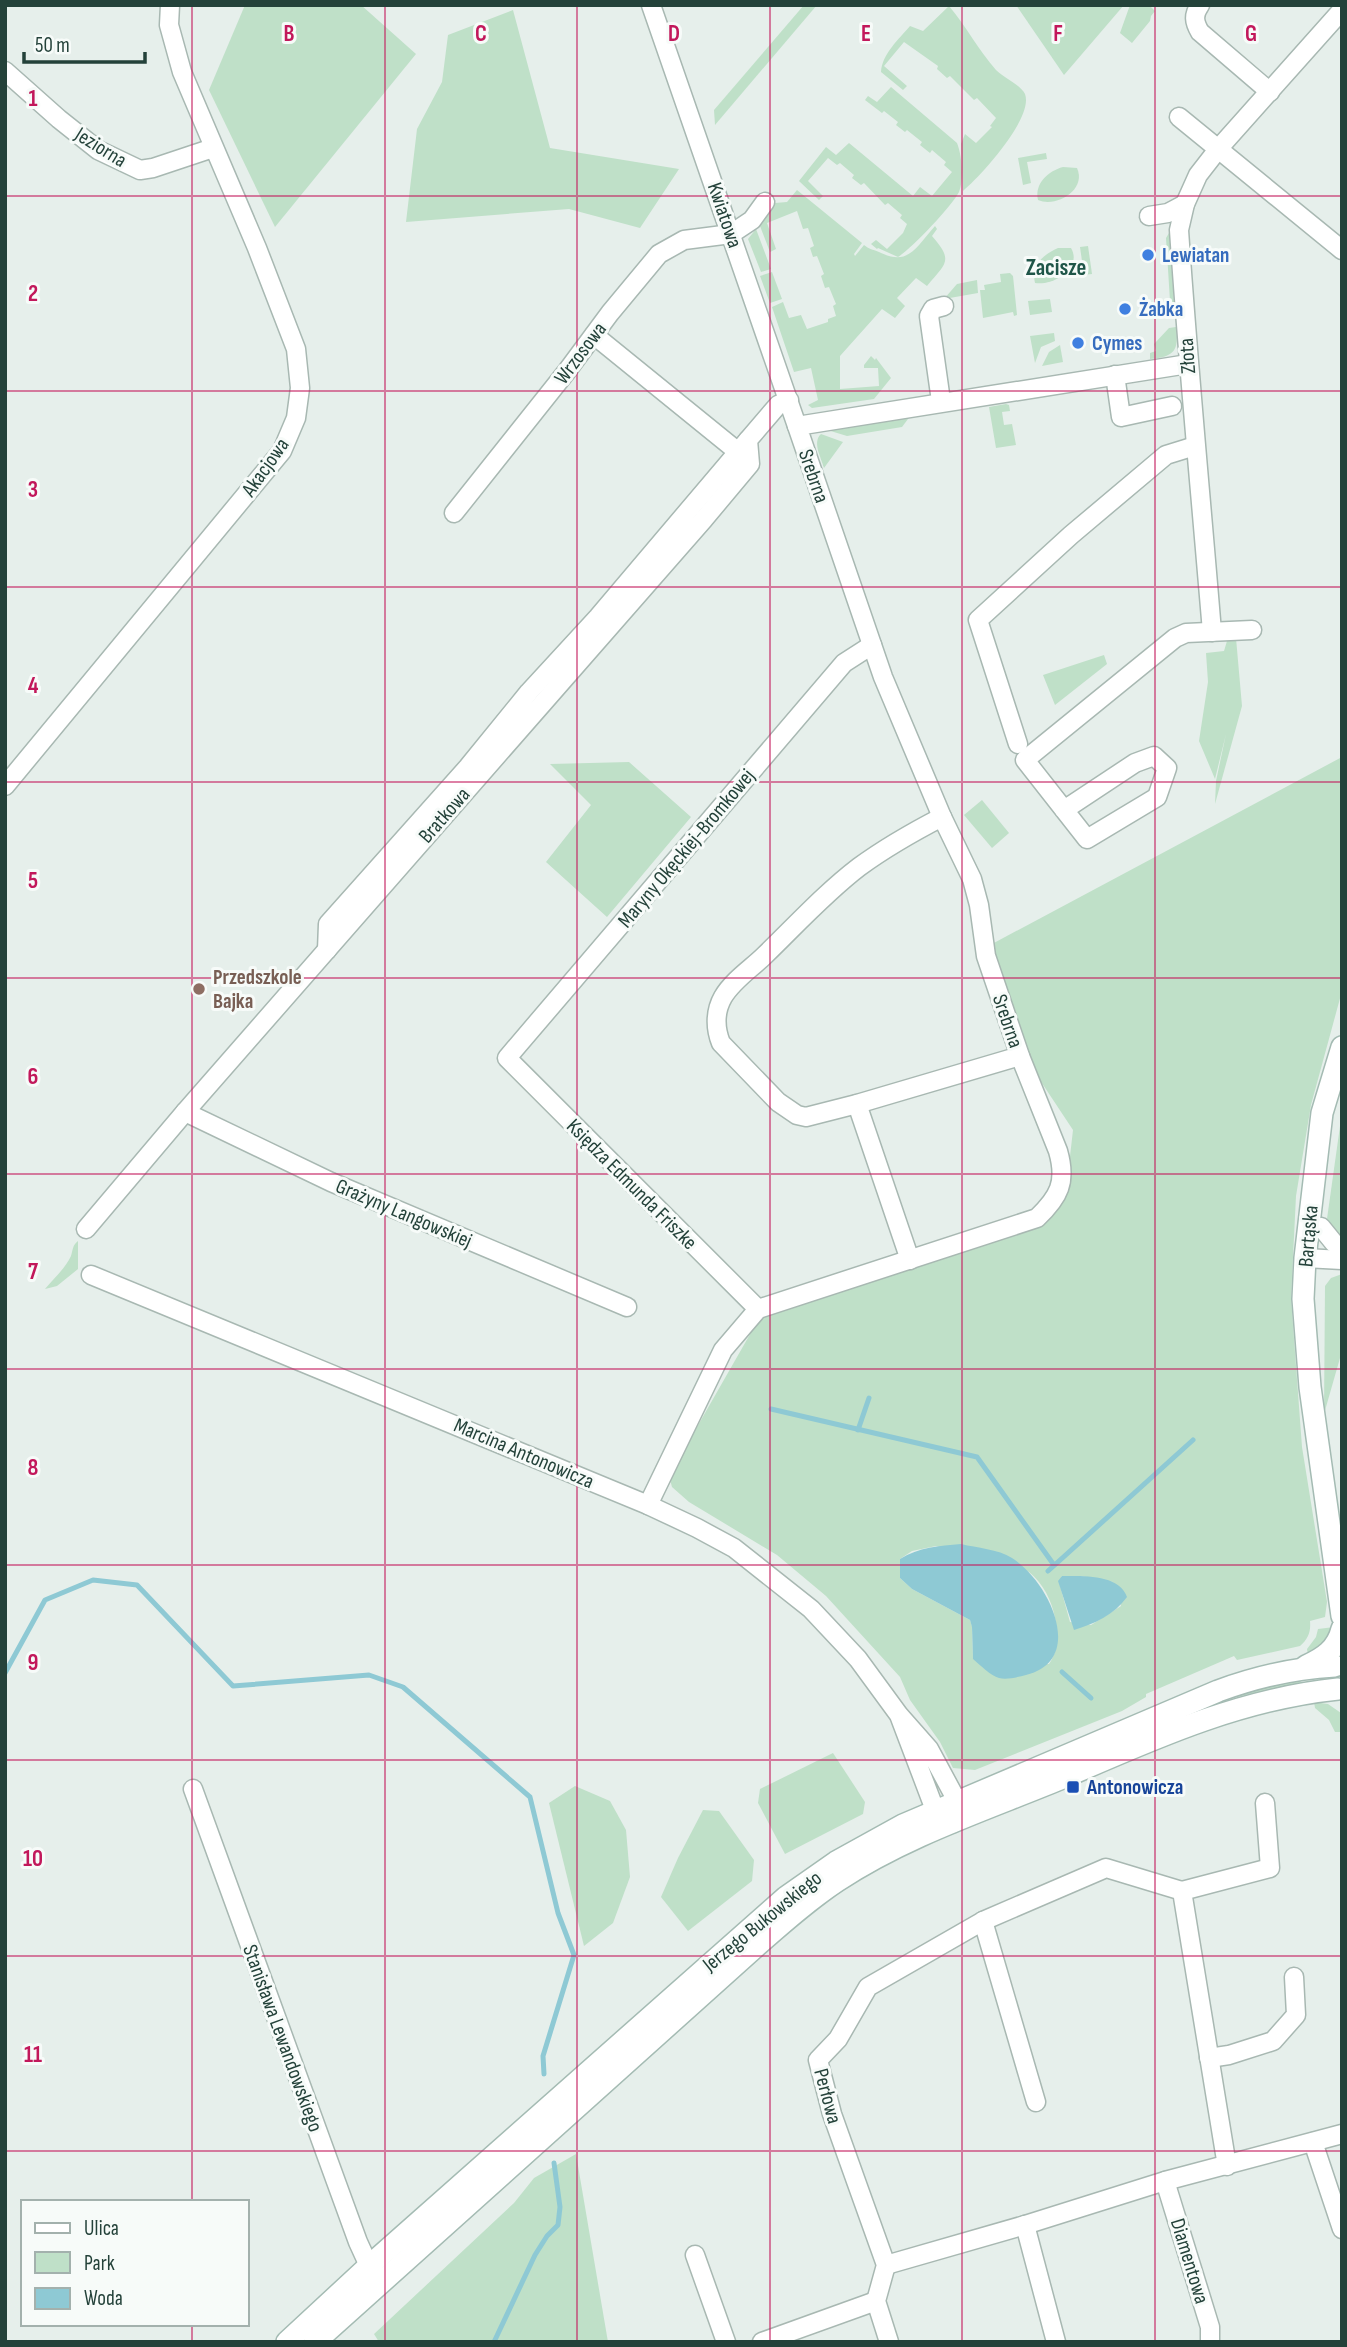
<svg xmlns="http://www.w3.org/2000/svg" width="1347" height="2347" viewBox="0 0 1347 2347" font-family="'Sofia Sans Condensed',sans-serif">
	<rect width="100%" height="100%" fill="#e6efeb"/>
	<g fill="#bfe0c8" fill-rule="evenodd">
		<polygon points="245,5 361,5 416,54 275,227 209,90"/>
		<polygon points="804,5 817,5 715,125 714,110"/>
		<polygon points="1016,5 1124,5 1064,75"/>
		<polygon points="1130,5 1149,5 1155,11 1151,16 1150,21 1132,43 1120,33"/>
		<path d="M949,6c17,20 30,45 47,64 8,8 25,15 29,24 9,24 -45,83 -62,97l-2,-47 4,-10 11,9 16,-16 -2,-1 6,-8 -19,-20 -3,2 -24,-24 -3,2 -10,-9 1,-3 -34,-24 -20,24 23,20 -4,4 -22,-18c1,-18 18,-33 29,-46l13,5z"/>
		<polygon points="513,10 550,148 679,169 640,228 569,209 406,222 417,129 442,82 448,35"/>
		<path d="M891,87l66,56c5,12 7,37 2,49 -7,14 -48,57 -61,65l-20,-9 -1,1 -6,-5 5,-4 11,9 16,-16 4,-9 -7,-6 2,-3 -14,-12 -3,2 -21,-22 -3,2 -9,-7 2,-3 -14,-12 -3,2 -9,-7 -20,23 15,15 -4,4 -20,-19 27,-34 10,8 13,-12 64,53 7,-9 12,9 20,-24 -8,-7 2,-3 -14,-12 -2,3 -10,-8 2,-3 -15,-12 -2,2 -9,-7 2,-3 -14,-11 -2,2 -17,-13 3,-4 9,6z"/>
		<polygon points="1046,153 1047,159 1027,162 1031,183 1023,185 1018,158"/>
		<path d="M1063,167l14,1c10,22 -21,40 -39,32 -4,-16 10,-29 25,-33z"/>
		<path d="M797,190l65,53 -8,11 1,2 9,-11c6,5 8,4 15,7 30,15 37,-5 56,-26l2,3 -5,7c22,25 14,27 -5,50l-11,-8 -19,20 8,8 -10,12 -13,-9 -42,47v33l39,-3 -1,-18h-14v-3l7,-9 4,4 1,-2 15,20 -17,21 -62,9 -4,-3 10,-5 -7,-32 -17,4 -22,-65 11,-5 6,16 12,-3 6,14 21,-7v-3l8,-3 -3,-10 3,-2 -7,-17 -4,1 -4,-12 3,-2 -7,-18 -4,1 -3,-9 4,-2 -6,-18 -5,1 -6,-18 -30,12 9,26 -6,3 -10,-26 15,-23 12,-1z"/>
		<polygon points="756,229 771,269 761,272 748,239"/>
		<polygon points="1169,233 1175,316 1171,316 1166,238"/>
		<polygon points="1088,246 1092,274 1084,275 1080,247"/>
		<path d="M1058,248h13c12,21 -19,38 -36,35 -4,-17 7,-28 23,-35z"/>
		<polygon points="772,272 782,299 770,303 760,276"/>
		<polygon points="1010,273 1013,276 1017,315 1014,316 1013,312 983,318 980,290 985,290 984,285 1001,282 1000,274"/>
		<polygon points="977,280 978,293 944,299 957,284"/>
		<polygon points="1050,299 1052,312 1030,315 1028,301"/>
		<path d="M1176,327c3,23 -1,30 -26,32v-6l6,-2 -2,-7 15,-16z"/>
		<polygon points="1054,333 1055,341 1041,347 1035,363 1030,336"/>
		<polygon points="1060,345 1063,362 1042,366 1049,352"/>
		<polygon points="1006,404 1009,405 1010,411 1002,412 1004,425 1012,424 1016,445 996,448 989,407"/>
		<polygon points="911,415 902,427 847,436 824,429"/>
		<path d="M821,434l22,8 -19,26c-3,-11 -12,-26 -3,-34z"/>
		<polygon points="1236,638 1242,706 1215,804 1216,781 1226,734 1215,779 1199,741 1208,682 1206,653 1224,651 1227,641"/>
		<polygon points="1104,655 1107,664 1055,705 1043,675"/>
		<path d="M1342,757v234l-31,114 -15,91 -5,102 11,149 25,155 -2,15 -15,4c1,11 -2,18 -10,25l-63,14 -3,-4 -88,38v3l-24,14 -147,59 -22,-2 -13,-26 -30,-42 -10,-23 -74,-81 -49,-41 -88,-53 -17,-15 -3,-11 92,-161 276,-97 32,-53 4,-35 -49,-74 -35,-106 3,-6zM936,1546c16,4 84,19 93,26 14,11 23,29 26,46 3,18 4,31 -6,46l-76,-5 -1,-33 -2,-6 -58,-31 -12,-11v-19l12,-8zM1062,1576h19l32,6 8,24 -30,19 -21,-3 -11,-40z"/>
		<polygon points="629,762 691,817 607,917 546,862 591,805 550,764"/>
		<polygon points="982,800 1009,833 992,848 964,815"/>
		<polygon points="1342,1112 1342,1242 1326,1226"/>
		<path d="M78,1241v28l-21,17 -12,3c8,-10 20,-20 26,-33 2,-6 1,-10 7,-15z"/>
		<polygon points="1342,1274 1342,1351 1324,1414 1325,1286 1331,1278"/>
		<polygon points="1334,1627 1333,1636 1308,1656 1307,1649 1316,1637 1318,1629"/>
		<polygon points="1300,1677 1301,1684 1231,1698 1263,1685"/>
		<polygon points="1314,1702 1328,1704 1341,1713 1342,1732 1335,1732 1329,1720 1315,1708"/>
		<polygon points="833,1753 865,1802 863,1814 785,1854 758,1803 760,1789"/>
		<polygon points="575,1786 610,1801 626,1830 630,1877 613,1923 584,1946 549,1803"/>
		<polygon points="703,1810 719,1811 754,1860 752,1881 688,1931 661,1897 678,1858"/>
		<polygon points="576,2154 608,2342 379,2342 374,2334 514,2203 534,2178"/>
	</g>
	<g fill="#8ec9d4">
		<path d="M961,1544c16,4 37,5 51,14 37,23 75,102 14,117 -8,2 -19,5 -27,3 -8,-2 -19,-13 -26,-19l-1,-32 -2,-7 -58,-31 -12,-11v-19c19,-12 39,-13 61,-15z"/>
		<path d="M1062,1576c21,0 57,-2 65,21 -13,18 -33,27 -53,33l-16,-49z"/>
	</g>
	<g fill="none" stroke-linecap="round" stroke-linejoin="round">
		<g stroke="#8ec9d4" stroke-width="5">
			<polyline points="771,1409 977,1457 1054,1565"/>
			<polyline points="858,1430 869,1398"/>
			<polyline points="1048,1571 1193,1440"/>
			<polyline points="1062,1672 1091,1698"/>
			<polyline points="5,1673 45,1600 93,1580 137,1585 233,1686 369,1675 403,1687 530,1797 558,1913 574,1955 543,2056 544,2074"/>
			<polyline points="494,2342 535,2255 547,2236 558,2225 560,2207 554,2163"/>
		</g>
		<defs>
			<g id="street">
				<polyline points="651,5 797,426"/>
				<path d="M1200,5c-7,10 -6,17 0,27l70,60"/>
				<polyline points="5,71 59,119 98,150 140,170 153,168 213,148"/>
				<polyline points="1179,117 1342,250"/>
				<polyline points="1149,216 1168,213 1185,204"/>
				<polyline points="594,335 737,451"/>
				<polyline points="1115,375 1121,417 1172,406"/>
				<polyline points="941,401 929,316 933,309 944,306"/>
				<polyline points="454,513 567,371 610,313 659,254 684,240 731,234 752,220 765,202"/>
				<path d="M1212,632c-11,-134 -24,-268 -33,-402l6,-26 13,-29 21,-27 123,-138"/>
				<polyline points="1018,744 978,620 1071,535 1166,455 1195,446"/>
				<polyline points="5,786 282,451 296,418 300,388 296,349 257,248 182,72 169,25 170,5"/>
				<polyline points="1064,810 1135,763 1154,756 1167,768 1157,797 1087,839 1025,760 1175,638 1186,633 1252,630"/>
				<path d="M942,817c-29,15 -57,31 -83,50 -34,26 -63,58 -94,88 -13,13 -32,25 -42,42 -8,14 -8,31 -2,46l57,59 19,13 9,2 51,-13 163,-48"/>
				<polyline points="327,950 328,924 468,767 529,692 598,617 748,440"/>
				<polyline points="857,1104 910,1260"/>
				<polyline points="185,1112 331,1182 627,1307"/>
				<polyline points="1321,1227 1334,1243 1342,1247"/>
				<polyline points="86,1229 185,1112 704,519 750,464 748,440 778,405 789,400"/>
				<polyline points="1305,1258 1342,1260"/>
				<polyline points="91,1275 648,1505 697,1528 734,1548 811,1609 858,1659 899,1715 929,1749 957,1801 953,1823 935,1810 899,1715"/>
				<polyline points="758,1309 507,1058 844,663 872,645"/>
				<path d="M648,1505l75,-155 35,-41 279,-91c22,-21 30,-36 21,-67l-38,-95 -34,-100 -7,-51 -7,-26 -30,-62 -59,-140 -86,-251 391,-62"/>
				<polyline points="193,1789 358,2242 369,2266 378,2276"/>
				<polyline points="1182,1891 1270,1868 1265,1803"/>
				<polyline points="983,1921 1036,2102"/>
				<polyline points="1209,2058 1229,2055 1273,2041 1296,2015 1294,1977"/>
				<polyline points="1313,2142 1342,2229"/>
				<polyline points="1165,2181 1210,2327 1210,2342"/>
				<polyline points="1025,2225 1056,2342"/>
				<polyline points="695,2255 726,2342"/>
				<polyline points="886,2265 1025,2225 1165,2181 1342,2134"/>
				<polyline points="762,2342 876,2301"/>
				<polyline points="889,2342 876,2301 886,2265 832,2114 818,2060 838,2039 868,1987 983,1921 1106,1868 1182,1891 1227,2166"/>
			</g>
			<g id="secondary">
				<polyline points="1342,1047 1322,1113 1305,1258 1303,1299 1310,1387 1342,1616"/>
				<path d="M1306,1666c18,-8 31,-17 36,-37"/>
				<path d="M287,2342l82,-76 417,-369 50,-35 67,-37 315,-134c38,-14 76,-23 117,-25"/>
				<path d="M315,2342l447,-401c24,-21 48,-42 75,-60 68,-45 148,-71 223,-102 90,-39 179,-80 278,-90"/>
			</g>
		</defs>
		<use href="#street" stroke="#a8b8b2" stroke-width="21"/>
		<use href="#secondary" stroke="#a4bbb3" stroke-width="24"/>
		<use href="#street" stroke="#fff" stroke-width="18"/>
		<use href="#secondary" stroke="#fff" stroke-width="21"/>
	</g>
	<path fill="none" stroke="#c2185b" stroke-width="2" stroke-opacity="0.55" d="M192,5v2197M385,5v2337M577,5v2337M770,5v2337M962,5v2337M1155,5v2337M5,196h1337M5,391h1337M5,587h1337M5,782h1337M5,978h1337M5,1174h1337M5,1369h1337M5,1565h1337M5,1760h1337M5,1956h1337M5,2151h1337M192,2324v18"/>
	<g fill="#3f7fe0" stroke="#f7fbf9" stroke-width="2.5">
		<circle cx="1148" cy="255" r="7"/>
		<circle cx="1125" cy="309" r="7"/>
		<circle cx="1078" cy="343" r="7"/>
	</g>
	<circle fill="#8d6e63" stroke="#f7fbf9" stroke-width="2.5" cx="199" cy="989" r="7"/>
	<rect fill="#1a4fb4" stroke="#f7fbf9" stroke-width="2.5" x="1066" y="1780" width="14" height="14" rx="3.5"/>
	<g text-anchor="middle" stroke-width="6" stroke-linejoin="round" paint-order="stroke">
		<g font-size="21" fill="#24423a" stroke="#f7fbf9">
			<text transform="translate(101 147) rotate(32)" y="7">Jeziorna</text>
			<text transform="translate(725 215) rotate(71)" y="7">Kwiatowa</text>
			<text transform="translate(580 353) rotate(-53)" y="7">Wrzosowa</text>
			<text transform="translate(1187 356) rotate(-94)" y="7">Złota</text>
			<text transform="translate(265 467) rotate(-55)" y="7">Akacjowa</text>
			<text transform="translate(814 476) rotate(71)" y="7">Srebrna</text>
			<text transform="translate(444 815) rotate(-49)" y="7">Bratkowa</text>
			<text transform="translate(686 848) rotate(-50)" y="7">Maryny Okęckiej-Bromkowej</text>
			<text transform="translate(1008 1021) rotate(71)" y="7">Srebrna</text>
			<text transform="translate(632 1184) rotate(45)" y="7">Księdza Edmunda Friszke</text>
			<text transform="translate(404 1213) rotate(23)" y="7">Grażyny Langowskiej</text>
			<text transform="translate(1308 1236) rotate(-85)" y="7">Bartąska</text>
			<text transform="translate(524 1453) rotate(23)" y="7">Marcina Antonowicza</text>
			<text transform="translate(762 1921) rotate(-39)" y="7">Jerzego Bukowskiego</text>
			<text transform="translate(283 2038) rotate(70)" y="7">Stanisława Lewandowskiego</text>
			<text transform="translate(828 2096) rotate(75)" y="7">Perłowa</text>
			<text transform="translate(1190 2261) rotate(73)" y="7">Diamentowa</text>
		</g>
		<g font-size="21" font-weight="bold" fill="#366cbe" stroke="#f7fbf9" text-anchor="start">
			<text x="1162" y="262">Lewiatan</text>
			<text x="1139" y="316">Żabka</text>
			<text x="1092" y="350">Cymes</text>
		</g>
		<g font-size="21" font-weight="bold" fill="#785e54" stroke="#f7fbf9" text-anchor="start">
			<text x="213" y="984">Przedszkole<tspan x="213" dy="24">Bajka</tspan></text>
		</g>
		<g font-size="21" font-weight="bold" fill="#164399" stroke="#f7fbf9" text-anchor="start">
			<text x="1087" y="1794">Antonowicza</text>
		</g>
		<g font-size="23" font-weight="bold" fill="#1f5548" stroke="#f7fbf9">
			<text x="1056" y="275">Zacisze</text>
		</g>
	</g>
	<g font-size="23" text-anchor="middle" font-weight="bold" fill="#c2185b" stroke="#f7fbf9" stroke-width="6" stroke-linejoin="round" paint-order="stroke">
		<text x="289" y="41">B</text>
		<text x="481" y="41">C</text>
		<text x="674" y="41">D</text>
		<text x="866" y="41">E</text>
		<text x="1058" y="41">F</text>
		<text x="1251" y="41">G</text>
		<text x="33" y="106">1</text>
		<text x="33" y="301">2</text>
		<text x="33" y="497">3</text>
		<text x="33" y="693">4</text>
		<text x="33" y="888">5</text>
		<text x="33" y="1084">6</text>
		<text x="33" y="1279">7</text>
		<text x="33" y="1475">8</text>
		<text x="33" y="1670">9</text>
		<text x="33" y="1866">10</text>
		<text x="33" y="2062">11</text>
	</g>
	<rect width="1347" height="2347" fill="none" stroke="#24423a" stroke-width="14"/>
	<rect x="21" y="2200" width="228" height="126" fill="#f7fbf9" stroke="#a3b1ad" stroke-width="2"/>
	<rect x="35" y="2223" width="35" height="10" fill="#ffffff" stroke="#a3b1ad" stroke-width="2"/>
	<text x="84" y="2235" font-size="21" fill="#24423a">Ulica</text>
	<rect x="35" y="2252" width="35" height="21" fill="#bfe0c8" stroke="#a3b1ad" stroke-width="2"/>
	<text x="84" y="2270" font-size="21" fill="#24423a">Park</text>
	<rect x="35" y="2288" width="35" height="21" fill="#8ec9d4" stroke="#a3b1ad" stroke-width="2"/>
	<text x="84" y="2305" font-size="21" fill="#24423a">Woda</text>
	<path d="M24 52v10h121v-10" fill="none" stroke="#24423a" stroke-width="3.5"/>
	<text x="35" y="52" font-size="21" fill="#24423a" stroke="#f7fbf9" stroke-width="5" paint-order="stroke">50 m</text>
</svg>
